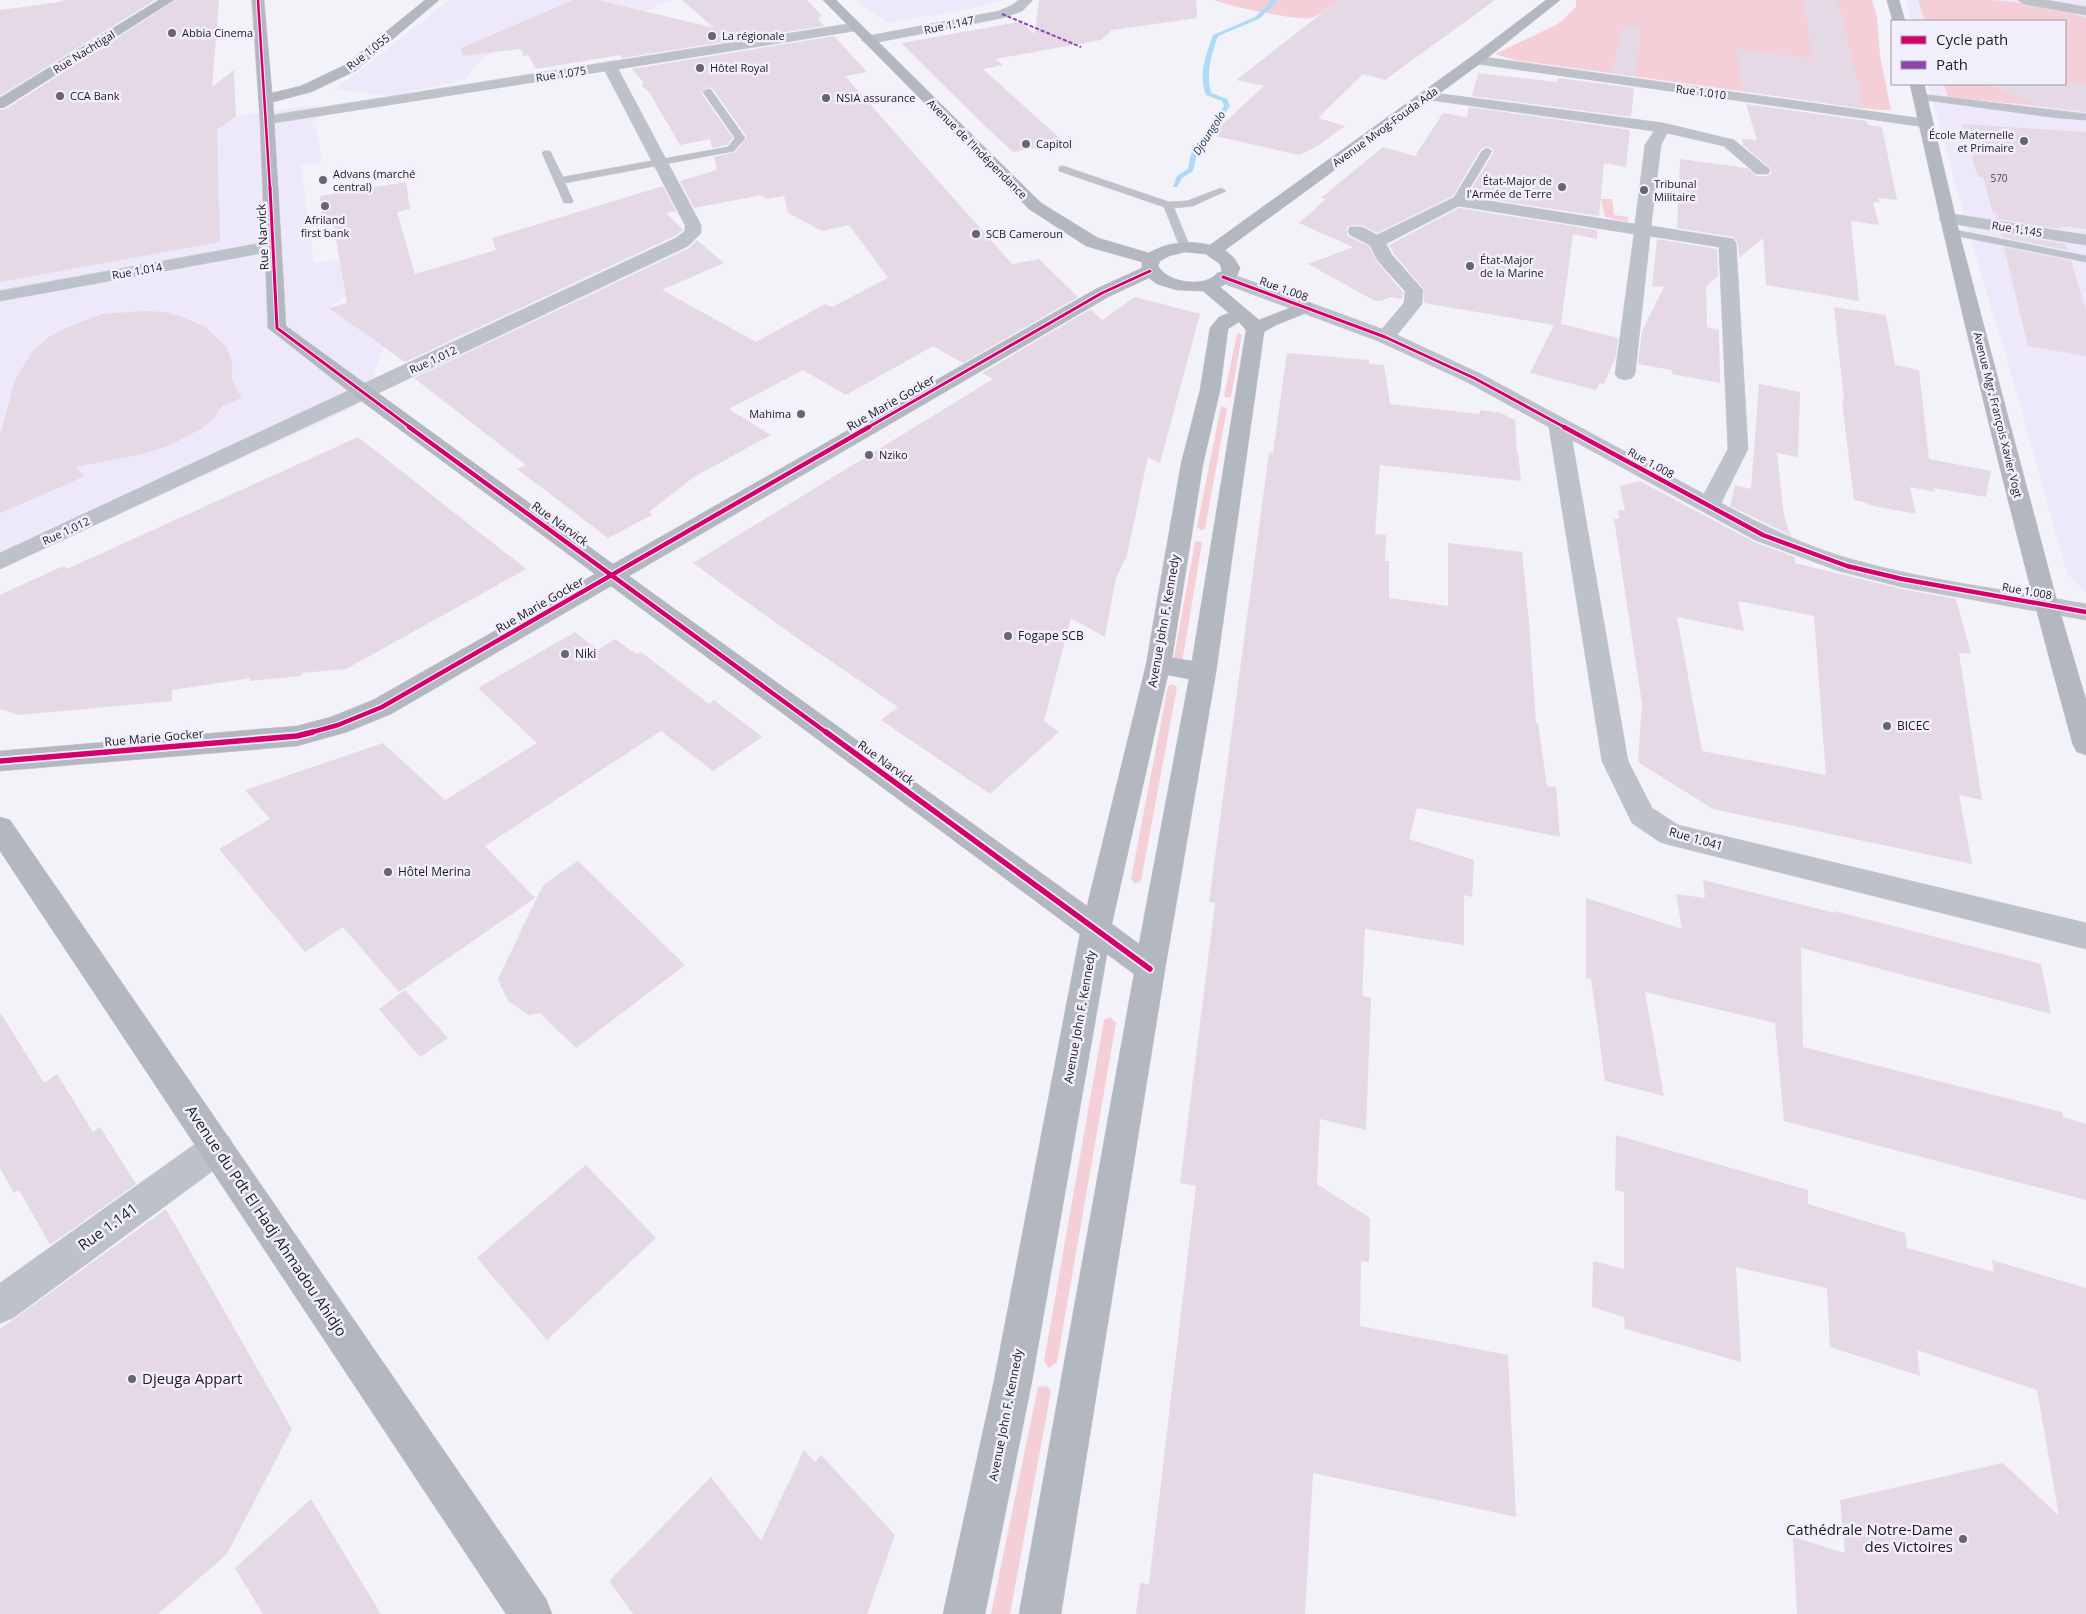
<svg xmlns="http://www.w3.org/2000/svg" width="2086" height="1614" viewBox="0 0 2086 1614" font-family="'Open Sans',sans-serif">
	<rect width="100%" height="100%" fill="#f3f2f9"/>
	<g fill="#eee8fb">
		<polygon points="449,0 673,0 630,17 495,50 479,62 465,80 388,96 334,89 361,70"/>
		<polygon points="856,0 1002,0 1002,1 975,8 887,23"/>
		<polygon points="1906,0 2086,0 2086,592 2067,574 2012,377 1969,234 1928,84 2065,84 2065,21 1911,21"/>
		<polygon points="315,105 320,118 314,121 311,127 316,127 322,162 301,166 314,263 339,259 346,296 329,308 384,347 369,384 353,408 0,569 0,282 220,242 216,155 217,130 237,116"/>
	</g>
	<g fill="#f4cfd7">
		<path d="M1215,0h126c-11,5 -19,15 -30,18 -13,3 -84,-12 -96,-18z"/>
		<polygon points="1576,0 1872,0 1877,17 1880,56 1891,110 1879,110 1514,60 1495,54 1558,24 1576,7"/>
		<polygon points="1918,0 1992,0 2052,6 2086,18 2086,109 2078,110 1948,97 1944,84 2065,84 2065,21 1925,21"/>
		<polygon points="1601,199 1612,199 1614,215 1628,217 1628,222 1605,217"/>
		<polygon points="1240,333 1242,335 1231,397 1227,398 1224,396 1237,334"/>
		<polygon points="1221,406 1227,408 1205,529 1201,530 1197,527"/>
		<polygon points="1200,541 1202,543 1181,669 1172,668 1195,542"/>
		<polygon points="1173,684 1177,687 1141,881 1135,884 1131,879 1168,686"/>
		<polygon points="1110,1017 1116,1023 1057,1362 1049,1368 1044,1361 1104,1020"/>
		<polygon points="1047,1386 1051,1391 1010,1614 991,1614 1038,1387"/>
	</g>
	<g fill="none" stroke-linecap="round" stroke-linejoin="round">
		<path fill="#acdbf3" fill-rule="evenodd" d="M1270,0h6v3l-17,16 -41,17c-7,19 -12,37 -7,57l16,6 3,7 -33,48 -4,17 -11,7 -5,9h-4l4,-11 11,-7 3,-15 33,-48 -2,-5 -16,-6c-8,-20 0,-41 7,-60l42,-18 15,-14z"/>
	</g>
	<g fill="#e4d9e5" fill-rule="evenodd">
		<polygon points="64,0 155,0 0,96 0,10 60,2"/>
		<polygon points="176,0 219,0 212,87 234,70 236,116 217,130 220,242 0,282 0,110 6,109"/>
		<polygon points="573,0 598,0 714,28 682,0 807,0 822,16 818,19 824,26 622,58 620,55 536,69 528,55 524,56 520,49 463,56 461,48"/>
		<polygon points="1039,0 1196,0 1197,18 1112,30 1101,40 995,59 1003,65 983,69 1064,142 1013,152 985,126 901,43 1020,22 1035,34"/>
		<polygon points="1339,0 1495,0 1385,80 1363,74 1318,118 1345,126 1319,145 1299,155 1211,135 1264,86 1236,80"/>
		<polygon points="1804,0 1836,0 1836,4 1839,4 1864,109 1742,91 1737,49 1812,58"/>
		<polygon points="1623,25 1641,28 1636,76 1611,73"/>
		<polygon points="834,36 867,72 845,76 1012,264 1039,259 1078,297 963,363 933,346 846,395 803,370 729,409 771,435 694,477 649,512 652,515 608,538 517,469 526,465 414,378 689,248 697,240 724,263 662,290 756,342 825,304 832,307 888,278 849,225 822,231 788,213 784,196 765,199 762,195 694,208 680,181 717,170 714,157 735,152 747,137 713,89 707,87 701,93 733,138 727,145 712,148 710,139 680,145 649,92 642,86 643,82 632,69"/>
		<polygon points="1478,73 1557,82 1558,78 1634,88 1631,117 1472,96"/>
		<polygon points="1986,84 2086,84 2086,112 2040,106"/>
		<polygon points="1746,104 1867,121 1868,125 1882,127 1897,200 1878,198 1880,203 1873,202 1879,225 1851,221 1859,301 1766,285 1763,238 1739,258 1738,243 1733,237 1677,228 1680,159 1747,168 1756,176 1768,176 1772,172 1769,167 1743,145 1742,139 1757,140"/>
		<polygon points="1469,107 1630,130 1626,167 1604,163 1599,216 1467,196 1494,152 1493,149 1486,146 1480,150 1453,196 1377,233 1362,225 1348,226 1346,230 1348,236 1369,246 1377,262 1403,292 1402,299 1390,297 1381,301 1375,301 1308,264 1353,247 1299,223 1326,199 1321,198 1383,147 1415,156 1443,113 1467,117"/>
		<polygon points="1962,124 2086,132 2086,229 2060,226 2061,229 1998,219 1996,213 1993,213 1983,177 1978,177"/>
		<polygon points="406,182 410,209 397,212 415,274 496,250 492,238 663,186 676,211 666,213 683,230 675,236 405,362 329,308 347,303 333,222 322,224 320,196"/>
		<polygon points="1459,208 1597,230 1597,239 1573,234 1561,324 1618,338 1616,356 1604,384 1600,383 1596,390 1530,373 1554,325 1424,303 1424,289 1394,254 1389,245"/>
		<polygon points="2001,233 2065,244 2067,250 2002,237"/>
		<polygon points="1657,239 1717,249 1718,276 1706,286 1707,327 1719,330 1720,383 1672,374 1672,370 1638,364 1642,331 1664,287 1652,286"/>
		<polygon points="2004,247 2071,261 2086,311 2086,356 2028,346"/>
		<polygon points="1135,297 1200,314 1160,463 1148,457 1127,555 1116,578 1105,637 1071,618 1044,721 1059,732 990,794 881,720 898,707 797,638 693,563 993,379 982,373 1091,309 1102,320"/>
		<polygon points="1834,307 1886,315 1895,365 1919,370 1929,459 1991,471 1986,497 1934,488 1935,492 1910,487 1916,514 1868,505 1868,503 1854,500 1842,401 1844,401"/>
		<polygon points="145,311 164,312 186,318 205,327 227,348 233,367 231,378 242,398 222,406 214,418 201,429 168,446 143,454 75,467 85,476 0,513 0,436 15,380 32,352 49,337 66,328 102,314"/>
		<polygon points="1287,353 1369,360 1369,364 1384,365 1390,404 1480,414 1480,410 1501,413 1515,420 1517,453 1518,453 1521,481 1380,465 1375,534 1386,535 1385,561 1389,561 1389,598 1448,606 1448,543 1522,552 1529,623 1536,723 1538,723 1547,786 1556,787 1560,837 1417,808 1409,839 1474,860 1472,897 1464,895 1464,945 1365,929 1362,996 1371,998 1366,1130 1320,1119 1317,1184 1370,1218 1369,1262 1361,1261 1360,1326 1508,1355 1516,1517 1313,1473 1305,1614 1136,1614 1140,1583 1149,1584 1196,1186 1180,1183 1215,903 1209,902 1269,452 1273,453"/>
		<polygon points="1759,384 1800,392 1798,457 1777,453 1784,515 1790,535 1730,506 1735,485 1751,489"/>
		<polygon points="358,437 526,569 346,669 302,673 301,676 250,681 251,678 172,690 172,701 19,715 0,709 0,595 63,566 67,569"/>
		<path d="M1640,481l114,61 41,15v6l107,26 54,10 15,55 -12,-1 23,147 -23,-5 13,69 -259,-55 -75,-47 4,-58 -28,-185h5l-1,-9 7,1 -5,-25zM1738,601l76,15 12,159 -124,-24 -25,-134 67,14z"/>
		<polygon points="575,632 598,650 615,639 636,654 641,652 709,704 714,700 762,737 713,771 661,731 485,846 535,898 399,992 343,927 305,952 219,849 270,819 245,790 383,743 445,800 537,743 478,688"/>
		<polygon points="578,861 685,965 576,1048 540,1013 529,1015 508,1001 498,979 543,885"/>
		<polygon points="1703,880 1835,913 1835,911 2041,964 2051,1014 1801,948 1803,1047 2062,1112 2063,1117 2086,1124 2086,1200 1784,1121 1775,1023 1645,992 1664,1096 1605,1081 1591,978 1586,979 1586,898 1682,929 1676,894 1705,898"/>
		<polygon points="405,990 448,1038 420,1057 379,1009"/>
		<polygon points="0,1012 44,1083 57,1074 93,1132 100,1127 136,1184 50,1245 19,1190 14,1193 0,1168"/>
		<polygon points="1616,1135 1808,1190 1808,1204 1905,1233 1907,1248 1994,1272 1992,1260 2086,1288 2086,1614 1797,1614 1793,1537 1845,1553 1840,1500 2003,1463 2059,1516 2037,1390 1917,1350 1920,1376 1830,1347 1827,1288 1736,1267 1741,1362 1625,1329 1624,1317 1592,1307 1593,1261 1624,1269 1624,1192 1615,1190"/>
		<polygon points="586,1165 656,1238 547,1340 477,1258"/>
		<polygon points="166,1209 292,1429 227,1554 158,1614 0,1614 0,1329"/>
		<polygon points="804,1450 815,1462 821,1455 895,1535 867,1614 633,1614 609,1581 711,1477 761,1541"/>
		<polygon points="311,1499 381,1614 263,1614 235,1568"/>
	</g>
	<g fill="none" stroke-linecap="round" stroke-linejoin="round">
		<defs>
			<g id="lane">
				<polygon points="708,89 711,90 745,138 734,151 565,183 573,201 572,203 564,203 542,153 544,151 550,151 563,177 728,147 735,138 703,92"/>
				<polygon points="1921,94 2086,114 2086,120 2057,118 1918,99 1918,95"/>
				<polygon points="1487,148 1492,151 1462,201 1461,203 1453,203 1452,201 1482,151"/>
				<polygon points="1063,166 1169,202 1187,201 1221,188 1226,191 1193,206 1174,208 1190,247 1185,250 1180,247 1164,207 1059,171 1059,167"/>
				<polygon points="1951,229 2086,256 2086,262 1947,234 1946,232 1947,230"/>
			</g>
			<g id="street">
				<polygon points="1019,0 1033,0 1022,11 1002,18 868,44 861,40 868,36 999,11 1012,5"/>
				<polygon points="2018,0 2046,0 2086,7 2086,15 2024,4"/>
				<polygon points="855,23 860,24 862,27 860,30 618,69 701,225 701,233 688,246 370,397 0,569 0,553 676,238 685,231 685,225 605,71 267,124 262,123 260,120 262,117"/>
				<polygon points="1476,56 1925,119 1930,120 1932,123 1930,126 1925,127 1471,63 1469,60"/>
				<path d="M1427,92l236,31 71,17 34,28 2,3 -2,3h-12l-32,-28 -57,-13 -6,12 -10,81 76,12 6,1 3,4 12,206 -27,54c43,23 86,44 133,57 74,21 156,30 232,44v16l-184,-33 -63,-16 -84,-31 -183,-100 56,321 24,47 26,17 408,98v26l-416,-104 -10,-3 -28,-19 -30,-62 -53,-334 -82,-45 -89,-41 -161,-60 -3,-4 3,-4 6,-1 6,1 153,56 22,-26 1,-12 -27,-30 -8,-16 -20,-10 -2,-4 2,-4h12l15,8 80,-39 178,28 10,-79 9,-14 -232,-32 -2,-3 2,-3zM1459,206l175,28 -19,140 3,4 7,2 7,-2 3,-4 15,-138 69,11 9,202 -24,45 -223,-120 -84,-39 25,-31 1,-14 -31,-35 -6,-11z"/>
				<polygon points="1947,213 2086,235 2086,245 1941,222 1939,218 1941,214"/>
				<polygon points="273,241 279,242 282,246 279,250 0,301 0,291"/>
				<polygon points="217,1132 229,1137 234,1148 229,1159 13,1318 0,1323 0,1283 205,1137"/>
			</g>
			<g id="secondary">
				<polygon points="159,0 174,0 5,107 0,108 0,98"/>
				<path d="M252,0h12l8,93 29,-7 44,-21 80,-65h14l-84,71 -44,21 -38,10 13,224 327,238 483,-275 46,-21v-6l-56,-16 -57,-37 -206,-209h13l205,203 57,35 51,15c18,-11 41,-13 61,-8l261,-188 75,-57h14l-79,63 -256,187 9,8 6,10 -4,10 -16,9 39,33 46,-18 6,1 3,4 -3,4 -35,14 -12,7 -48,340 -51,297 -104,645h-42l115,-640 -27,-20 -75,427 -47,233h-42l51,-233 86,-447 -469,-348 -220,128 -44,18 -50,14 -297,25v-20l297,-25 34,-9 42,-17 222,-126 -239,-177 -88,-69 -8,-208zM1185,252l21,2 14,10 2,7c-5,3 -10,7 -15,9 -15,5 -40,1 -49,-14l2,-5 9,-5zM1149,278l8,6 20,6 26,1 26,22 -10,4 -9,11 -10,62 -19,74 -35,201 -59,241 -458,-330 479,-279zM1239,322l7,8 -54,331 -20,-3 31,-194 17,-74 8,-61zM1168,675l21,4 -50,265 -27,-20z"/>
				<polygon points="1887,0 1899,0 1905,21 1893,21"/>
				<path d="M1910,84h14l35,148 99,373 28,95v55l-9,-3 -4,-7c-61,-219 -114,-439 -163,-661z"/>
				<polygon points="0,817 10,820 546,1599 552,1614 506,1614 0,851"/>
			</g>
		</defs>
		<use href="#lane" stroke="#cdccd1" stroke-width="1"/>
		<use href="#street" stroke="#cdccd1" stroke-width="1"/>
		<use href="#secondary" stroke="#cdccd1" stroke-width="1"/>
		<use href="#lane" fill="#bdc1c9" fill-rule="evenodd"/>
		<use href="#street" fill="#bdc1c9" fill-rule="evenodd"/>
		<use href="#secondary" fill="#b3b7c0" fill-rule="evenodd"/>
		<polyline stroke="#8e44ad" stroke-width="2" stroke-dasharray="4 2" stroke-linecap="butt" points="1002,14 1081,47"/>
		<defs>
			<polyline id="cycleway-far3" points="258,0 270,189"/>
			<g id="cycleway-far2">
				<polyline points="270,187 277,328 411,428"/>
				<polyline points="1223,277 1385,337 1474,378 1566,428"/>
				<polyline points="867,428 1102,293 1150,271"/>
			</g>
			<g id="cycleway-far1">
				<polyline points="409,427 827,733"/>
				<polyline points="1564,427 1763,535 1847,566 1902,579 2086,612"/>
				<polyline points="309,733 338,725 382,707 869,427"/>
			</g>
			<g id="cycleway">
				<polyline points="826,732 1150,969"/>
				<polyline points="0,761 297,736 313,732"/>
			</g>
		</defs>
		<use href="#cycleway-far3" stroke="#f2effc" stroke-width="4.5"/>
		<use href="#cycleway-far2" stroke="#f2effc" stroke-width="5"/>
		<use href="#cycleway-far1" stroke="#f2effc" stroke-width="7"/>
		<use href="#cycleway" stroke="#f2effc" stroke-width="9"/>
		<use href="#cycleway-far3" stroke="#d6006c" stroke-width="2.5"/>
		<use href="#cycleway-far2" stroke="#d6006c" stroke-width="3"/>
		<use href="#cycleway-far1" stroke="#d6006c" stroke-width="4.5"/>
		<use href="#cycleway" stroke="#d6006c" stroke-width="5.5"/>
	</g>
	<g fill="#68666d" stroke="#f2effc" stroke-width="2">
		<circle cx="172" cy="33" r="5"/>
		<circle cx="712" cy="36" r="5"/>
		<circle cx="700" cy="68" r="5"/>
		<circle cx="60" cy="96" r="5"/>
		<circle cx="826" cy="98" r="5"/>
		<circle cx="2024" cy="141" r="5"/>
		<circle cx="1026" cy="144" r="5"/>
		<circle cx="323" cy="180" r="5"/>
		<circle cx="1562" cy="187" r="5"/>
		<circle cx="1644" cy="190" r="5"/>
		<circle cx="325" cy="206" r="5"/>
		<circle cx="976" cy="234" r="5"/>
		<circle cx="1470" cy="266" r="5"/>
		<circle cx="801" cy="414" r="5"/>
		<circle cx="869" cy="455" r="5"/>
		<circle cx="1008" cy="636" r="5"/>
		<circle cx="565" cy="654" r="5"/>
		<circle cx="1887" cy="726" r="5"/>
		<circle cx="388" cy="872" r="5"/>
		<circle cx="132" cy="1379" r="5"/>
		<circle cx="1963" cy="1539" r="5"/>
	</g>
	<g text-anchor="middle" stroke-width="5" stroke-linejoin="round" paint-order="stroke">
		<g font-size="10" fill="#4f4a53">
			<text x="1999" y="182">570</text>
		</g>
		<g font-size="11" fill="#1d1a22" stroke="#f2effc">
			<text transform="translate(949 25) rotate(-12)" y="4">Rue 1.147</text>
			<text transform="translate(84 52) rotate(-32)" y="4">Rue Nachtigal</text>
			<text transform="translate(368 52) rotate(-38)" y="4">Rue 1.055</text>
			<text transform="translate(561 74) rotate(-9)" y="4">Rue 1.075</text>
			<text transform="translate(1701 92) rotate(8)" y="4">Rue 1.010</text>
			<text transform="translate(1385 127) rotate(-36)" y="4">Avenue Mvog-Fouda Ada</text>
			<text transform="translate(977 149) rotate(45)" y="4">Avenue de l'Indépendance</text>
			<text transform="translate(2017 229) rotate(9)" y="4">Rue 1.145</text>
			<text transform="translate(137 271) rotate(-10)" y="4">Rue 1.014</text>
			<text transform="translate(1284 289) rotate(20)" y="4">Rue 1.008</text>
			<text transform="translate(433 360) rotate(-25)" y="4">Rue 1.012</text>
			<text transform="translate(1998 415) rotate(76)" y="4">Avenue Mgr. François Xavier Vogt</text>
			<text transform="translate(1651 463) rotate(29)" y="4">Rue 1.008</text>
			<text transform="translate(66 531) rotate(-25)" y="4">Rue 1.012</text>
			<text transform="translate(2027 591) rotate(10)" y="4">Rue 1.008</text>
		</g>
		<g font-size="11" fill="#1d1a22" stroke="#f2effc" text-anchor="start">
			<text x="182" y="37">Abbia Cinema</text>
			<text x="722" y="40">La régionale</text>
			<text x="710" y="72">Hôtel Royal</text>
			<text x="70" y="100">CCA Bank</text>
			<text x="836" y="102">NSIA assurance</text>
			<text x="2014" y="139" text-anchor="end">École Maternelle<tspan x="2014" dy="13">et Primaire</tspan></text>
			<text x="1036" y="148">Capitol</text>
			<text x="333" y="178">Advans (marché<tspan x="333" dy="13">central)</tspan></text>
			<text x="1552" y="185" text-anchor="end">État-Major de<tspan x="1552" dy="13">l'Armée de Terre</tspan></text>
			<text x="1654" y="188">Tribunal<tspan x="1654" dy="13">Militaire</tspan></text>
			<text x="325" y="224" text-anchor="middle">Afriland<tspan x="325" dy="13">first bank</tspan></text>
			<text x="986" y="238">SCB Cameroun</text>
			<text x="1480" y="264">État-Major<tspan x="1480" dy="13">de la Marine</tspan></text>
			<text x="791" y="418" text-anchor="end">Mahima</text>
			<text x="879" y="459">Nziko</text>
		</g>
		<g font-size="11" font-style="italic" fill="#153442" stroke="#f2effc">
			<text transform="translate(1209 133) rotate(-57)" y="4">Djoungolo</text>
		</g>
		<g font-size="12" fill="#1d1a22" stroke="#f2effc">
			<text transform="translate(263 237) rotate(-93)" y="4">Rue Narvick</text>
			<text transform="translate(891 403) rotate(-30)" y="4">Rue Marie Gocker</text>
			<text transform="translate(560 524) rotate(36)" y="4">Rue Narvick</text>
			<text transform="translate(540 605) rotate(-30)" y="4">Rue Marie Gocker</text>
			<text transform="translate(1164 621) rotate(-80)" y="4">Avenue John F. Kennedy</text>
			<text transform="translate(154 738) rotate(-5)" y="4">Rue Marie Gocker</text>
			<text transform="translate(886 763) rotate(36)" y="4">Rue Narvick</text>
			<text transform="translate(1696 839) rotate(16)" y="4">Rue 1.041</text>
			<text transform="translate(1080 1017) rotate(-80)" y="4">Avenue John F. Kennedy</text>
			<text transform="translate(1006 1415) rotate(-79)" y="4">Avenue John F. Kennedy</text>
		</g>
		<g font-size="12" fill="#1d1a22" stroke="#f2effc" text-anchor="start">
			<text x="1018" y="640">Fogape SCB</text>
			<text x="575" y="658">Niki</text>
			<text x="1897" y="730">BICEC</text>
			<text x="398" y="876">Hôtel Merina</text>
		</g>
		<g font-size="15" fill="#1d1a22" stroke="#f2effc">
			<text transform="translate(266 1221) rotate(56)" y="5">Avenue du Pdt El Hadj Ahmadou Ahidjo</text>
			<text transform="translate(108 1227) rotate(-36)" y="5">Rue 1.141</text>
		</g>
		<g font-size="15" fill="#1d1a22" stroke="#f2effc" text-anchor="start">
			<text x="142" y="1384">Djeuga Appart</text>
			<text x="1953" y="1535" text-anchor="end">Cathédrale Notre-Dame<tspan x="1953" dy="17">des Victoires</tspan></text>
		</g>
	</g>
	<rect x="1891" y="20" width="175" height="65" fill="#f2effc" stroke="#9d9aa5"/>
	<rect x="1901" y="36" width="25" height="8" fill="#d6006c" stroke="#9d9aa5"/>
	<text x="1936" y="45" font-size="15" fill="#1d1a22">Cycle path</text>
	<rect x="1901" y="61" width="25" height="8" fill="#8e44ad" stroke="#9d9aa5"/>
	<text x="1936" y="70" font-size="15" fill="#1d1a22">Path</text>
</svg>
